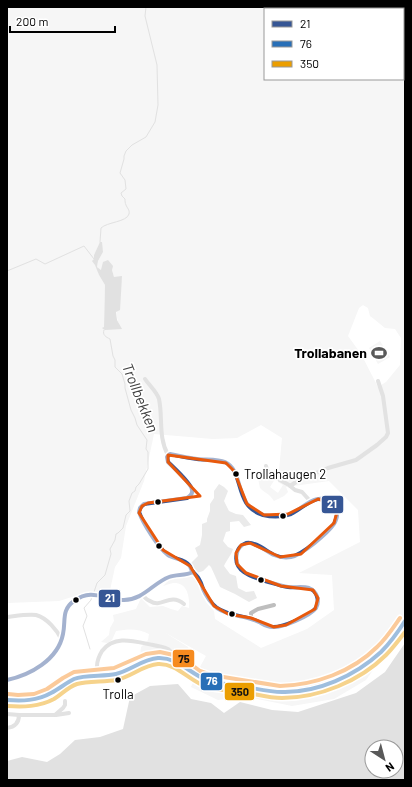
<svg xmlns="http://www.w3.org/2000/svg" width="412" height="787" viewBox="0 0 412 787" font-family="Barlow,sans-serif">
	<rect width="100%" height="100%" fill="#fff"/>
	<g fill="#eaeaea" fill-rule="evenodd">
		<path d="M7,7h398v618l-39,55 -32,19 -42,7 -44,-9 -30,3 -27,-13 10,-22 5,-9 -42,-24 24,15 9,22 -32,-15 -25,2 1,-9 7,-7 1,-6c-11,-6 -21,-5 -33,-3l-4,9 -5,3 -6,-1 8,-7 1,-7 4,-7 -1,-6 23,-6 5,-11 9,9 13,-1 8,3 7,2 4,-5 7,2c1,-12 -2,-26 -16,-25 -4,1 -7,2 -10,3l7,-7 23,-3 6,10 7,16 8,9 1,8 46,29 46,-19 27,-19 -2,-35 -33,-2 61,-31 -2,-32 -29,-29 -43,6 2,5 -4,4 -10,5c-5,-8 -8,-7 -14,-13l-2,-10 7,-3 6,4h1l2,1 1,-1 -5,8 8,6 5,-8 -5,-3 4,-44 -21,-13 -24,13 -24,1 -59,-5 -10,47 -18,45 -5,32 -6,9 -6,28 -21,-3 -29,9 -52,2zM265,9h138v70h-138zM100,243l3,9 -5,9 -1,6 4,3h11l2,7h8c-2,13 -9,34 -3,47l-15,3 1,-42 -6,-10 -5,-16v-4zM363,305l5,3 2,8 4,3 11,9 10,1 6,9 -1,27 -14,17 -8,5 -17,-33 -13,-18 11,-28z"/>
		<polygon points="380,341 390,357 378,364 369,348"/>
		<path d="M219,484l5,3 4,4 -4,10 5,10 7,3 7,1 8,10 -7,2 -5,-6 -9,1v9l-4,1 -3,9 5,6 5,2c-2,7 -6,10 -9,17l6,8 6,2 2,12 8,4 8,-1 3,7 -8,4 -14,-8 -15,-7 -9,-20 -2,-2 -6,6 -6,2 -6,-10 7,-7 -3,-8 5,-3 2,-10v-11l5,-2v-3l3,-8v-7l4,-6v-7z"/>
	</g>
	<g fill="#bcbcbc" fill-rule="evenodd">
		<polygon points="100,242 102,242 103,252 98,261 97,267 101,270 103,262 108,260 113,266 112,270 114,277 122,276 120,310 116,312 117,320 122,329 105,330 102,328 104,327 105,285 99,275 95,265 92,261 94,259 94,255"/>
		<path d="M405,643v137h-398v-19l15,-4 25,5 13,-8 15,-14 25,-3 23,-8 7,-32 20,-11 28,-2 13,15 20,4 13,10 16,-11 32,8 26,2 58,-19 29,-21zM372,747h24v24h-24z"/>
	</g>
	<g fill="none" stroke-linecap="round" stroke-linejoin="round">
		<g stroke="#bcbcbc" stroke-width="1">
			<path d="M100,242l1,-14c6,-6 26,-6 28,-14 1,-4 -2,-6 -3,-9 -1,-2 -1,-4 -1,-6l-3,-3 -1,-3 5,-4 -1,-9 -5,-7 4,-14v-3l2,-5 6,-6 14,-8 9,-15 3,-17 -1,-40 -12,-49 1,-9"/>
			<polyline points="7,271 36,259 45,264 84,246 94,259"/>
			<path d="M94,592l3,-9 8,-8 6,-21 -1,-5 5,-9 1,-6 2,-1 5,-5 3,-13 4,-4 -1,-10 3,-8 3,-2 1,-4 3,-3 9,-15v-17l-2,-3 1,-9 -10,-15 -2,-7 -4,-8 -6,-22v-4l-3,-10 -7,-7v-7l-2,-4 -3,-17c-4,-2 -8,-4 -6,-9"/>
			<polyline points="90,649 83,626 87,616 84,608 91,600 92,595"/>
		</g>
		<defs>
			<path id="primary" d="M7,700l11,1 17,-1 15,-6 16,-11 10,-5 40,-4 32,-14 12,-2 15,3 6,3 16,12 12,5 71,11c32,2 77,-17 101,-40 9,-9 17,-20 24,-31"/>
		</defs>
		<use href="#primary" stroke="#dbdbdb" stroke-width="7"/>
		<g stroke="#bebebe" stroke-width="4">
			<path d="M145,379c4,6 12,13 14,20 4,19 -1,38 9,56"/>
			<path d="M170,454l26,5 25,2 4,1 5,4 4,5c4,11 7,26 14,35 10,11 29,13 42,8 11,-5 26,-22 39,-13 4,3 7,6 8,10 2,11 -7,18 -14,24 -21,17 -29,31 -57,16 -5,-3 -12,-8 -17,-8 -13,0 -16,15 -10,24 3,4 7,7 12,9 12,4 24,9 36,11 8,1 16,-1 22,1 4,1 6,4 7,6 3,5 2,11 -1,15 -7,7 -34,19 -43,18 -9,-1 -15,-8 -24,-10 -5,-1 -10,-1 -15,-2 -11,-2 -22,-10 -27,-20 -3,-4 -4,-9 -6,-14 -2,-4 -5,-7 -8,-10 -2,-3 -2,-6 -5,-8 -6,-4 -14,-5 -20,-9 -6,-5 -27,-34 -28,-42 0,-3 2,-5 5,-8l43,-6c6,-3 7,-7 3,-13l-22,-23 -1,-5z"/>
			<polyline points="266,466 267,470 271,475 289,485 295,490 302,492 311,502"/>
			<polyline points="290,486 299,480 328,468 356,460 377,445 386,437 388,433 383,396 378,381"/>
			<path d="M142,594c2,3 5,6 8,7 12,8 19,-9 34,3"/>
			<path d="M7,617c9,-1 20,-3 29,-2 11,3 21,15 26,25"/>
			<polyline points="251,618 251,613 258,609 274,605"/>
			<path d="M97,666c0,-5 2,-10 5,-15 13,-17 34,-9 51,-6 5,1 10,2 15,4l3,3 3,7v1"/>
			<path d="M7,680c18,-2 48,-20 54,-38 4,-10 3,-21 4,-31 3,-6 7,-10 13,-13 23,-11 31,6 51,2 15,-2 26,-17 40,-23 8,-3 16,0 24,-5"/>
			<polyline points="7,714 19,715 55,715 63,708 65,705 65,701"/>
			<polyline points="56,715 69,713"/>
			<path d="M7,728c8,-1 12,-5 12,-13"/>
		</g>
		<use href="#primary" stroke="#bdbdbd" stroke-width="6"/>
		<defs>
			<g id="bus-1">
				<path d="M170,454c9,2 18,4 27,5 8,1 21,0 28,3 20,9 8,44 38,53 9,2 19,2 28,-1 13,-6 27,-25 42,-9 5,5 5,12 1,19 -6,9 -32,31 -43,33 -6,1 -12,0 -17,-2 -8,-4 -19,-14 -28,-12 -5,2 -8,5 -9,10 -5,18 15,24 28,28 8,2 15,5 23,6 7,1 14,-1 21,1 8,3 11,13 7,20 -6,8 -34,20 -44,19 -5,0 -9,-3 -13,-5 -13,-7 -29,-5 -42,-14 -6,-5 -11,-12 -14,-19 -1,-3 -2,-7 -4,-10 -2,-3 -4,-5 -7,-8 -1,-1 -1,-4 -3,-6 -4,-6 -15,-6 -21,-10 -10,-7 -25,-32 -29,-43l1,-4 4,-4 43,-6c3,-2 6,-4 5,-8 0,-6 -19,-23 -24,-28l-1,-5z"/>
				<path d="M7,680c23,-5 51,-20 56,-46 3,-13 -2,-24 11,-33 19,-14 31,0 50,-1 19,0 29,-17 45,-23 8,-3 16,-1 24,-5"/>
			</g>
			<path id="bus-2" d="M7,700c15,1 30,1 44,-7 8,-4 15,-10 23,-14 11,-5 30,-2 42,-5 15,-4 27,-15 42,-16 20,-1 32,16 49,22 11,4 27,5 39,7 12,2 24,5 36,5 35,1 73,-16 99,-40 9,-9 17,-20 24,-31"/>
			<path id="bus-3" d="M7,706c16,1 32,1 47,-7 8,-5 14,-12 23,-15 10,-3 28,-2 39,-4 15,-3 27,-15 42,-16 19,-1 31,17 49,23 11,3 24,4 36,5 13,2 26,6 39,6 37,0 78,-17 104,-43 7,-7 13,-15 19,-23"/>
			<path id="bus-4" d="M8,694l10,1 16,-1 13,-5 16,-11 11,-6 40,-4 32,-14 14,-2 18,4 6,3 16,12 11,4 69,11c35,-1 72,-14 97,-39 9,-8 16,-19 23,-29"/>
		</defs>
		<use href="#bus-1" stroke="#fff" stroke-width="7"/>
		<use href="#bus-2" stroke="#fff" stroke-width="7"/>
		<use href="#bus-3" stroke="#fff" stroke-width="7"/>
		<use href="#bus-4" stroke="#fff" stroke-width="7"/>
		<use href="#bus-1" stroke="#365695" stroke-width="4"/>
		<use href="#bus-2" stroke="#286fb7" stroke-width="4"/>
		<use href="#bus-3" stroke="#eb9e00" stroke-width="4"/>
		<use href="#bus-4" stroke="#f68b1f" stroke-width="4"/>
	</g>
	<path d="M0 0H412V787H0ZM168,455l58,8 8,8 13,33 17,11 24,-1 30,-15 15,5 4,8 -3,11 -33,31 -21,3 -30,-14 -9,2 -5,8 1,11 9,9 35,13 32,4 5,8 -3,11 -29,16 -12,2 -23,-9 -23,-4 -14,-8 -24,-40 -27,-16 -24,-37 3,-7 6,-3 52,-7 -32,-34z" fill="#fff" fill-opacity=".55" fill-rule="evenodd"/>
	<path fill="none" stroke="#e8590c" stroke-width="3" stroke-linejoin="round" d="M168,455l58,8 8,8 13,33 17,11 24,-1 30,-15 15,5 4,8 -3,11 -33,31 -21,3 -30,-14 -9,2 -5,8 1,11 9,9 35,13 32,4 5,8 -3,11 -29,16 -12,2 -23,-9 -23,-4 -14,-8 -24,-40 -27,-16 -24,-37 3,-7 6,-3 52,-7 -32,-34z"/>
	<defs>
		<symbol id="stadium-bare" viewBox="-9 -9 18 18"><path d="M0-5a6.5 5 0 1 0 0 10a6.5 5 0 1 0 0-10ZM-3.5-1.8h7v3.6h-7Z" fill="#595959" stroke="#fff" stroke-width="2.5" paint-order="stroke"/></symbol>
	</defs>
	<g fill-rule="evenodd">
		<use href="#stadium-bare" x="368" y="342" width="22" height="22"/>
	</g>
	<g fill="#000" stroke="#fff" stroke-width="1.5">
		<circle cx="236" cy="474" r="3.5"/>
		<circle cx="158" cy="502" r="3.5"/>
		<circle cx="283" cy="516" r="3.5"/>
		<circle cx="159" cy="546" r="3.5"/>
		<circle cx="261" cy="580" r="3.5"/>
		<circle cx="76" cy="600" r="3.5"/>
		<circle cx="232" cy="614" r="3.5"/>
		<circle cx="118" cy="680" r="3.5"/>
	</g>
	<g text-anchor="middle" stroke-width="3.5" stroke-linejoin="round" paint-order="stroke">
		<g font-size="13" fill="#000" stroke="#fff" text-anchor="start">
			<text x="244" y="479">Trollahaugen 2</text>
			<text x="118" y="699" text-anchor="middle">Trolla</text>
		</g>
		<g font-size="14" font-weight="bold" fill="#000" stroke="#fff" text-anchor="end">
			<text x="367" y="358">Trollabanen</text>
		</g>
		<g font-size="15" font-style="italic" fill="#414141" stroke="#fff">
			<text transform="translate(140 398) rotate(68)" y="5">Trollbekken</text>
		</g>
	</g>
	<g stroke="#fff" stroke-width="1.5">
		<rect x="321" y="495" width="23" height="19" rx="4" fill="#365695"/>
		<rect x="98" y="589" width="23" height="19" rx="4" fill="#365695"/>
		<rect x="172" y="649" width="23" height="19" rx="4" fill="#f68b1f"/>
		<rect x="200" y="672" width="23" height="19" rx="4" fill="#286fb7"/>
		<rect x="224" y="682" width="31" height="19" rx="4" fill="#eb9e00"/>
	</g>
	<g font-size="11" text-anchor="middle" font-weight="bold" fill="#fff">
		<text x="332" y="508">21</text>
		<text x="110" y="602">21</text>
		<text x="212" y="685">76</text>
	</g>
	<g font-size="11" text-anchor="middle" font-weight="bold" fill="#111">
		<text x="184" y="663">75</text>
		<text x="240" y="696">350</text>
	</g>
	<rect width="412" height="787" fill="none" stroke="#000000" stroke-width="16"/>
	<rect x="264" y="8" width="140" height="72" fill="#ffffff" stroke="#999999"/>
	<rect x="272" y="21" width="20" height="6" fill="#365695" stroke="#999999"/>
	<text x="300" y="28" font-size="12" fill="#000000">21</text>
	<rect x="272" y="41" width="20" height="6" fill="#286fb7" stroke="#999999"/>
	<text x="300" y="48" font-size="12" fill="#000000">76</text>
	<rect x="272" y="61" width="20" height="6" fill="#eb9e00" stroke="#999999"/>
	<text x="300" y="68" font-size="12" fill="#000000">350</text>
	<g transform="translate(384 759) rotate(144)"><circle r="19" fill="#ffffff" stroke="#999999"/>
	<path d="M0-3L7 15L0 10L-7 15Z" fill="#595959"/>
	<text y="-6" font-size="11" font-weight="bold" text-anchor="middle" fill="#000000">N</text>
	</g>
	<path d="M10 26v6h105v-6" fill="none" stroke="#000000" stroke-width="2"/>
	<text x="16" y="26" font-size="12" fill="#000000" stroke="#ffffff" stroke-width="3" paint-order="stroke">200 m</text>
</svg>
